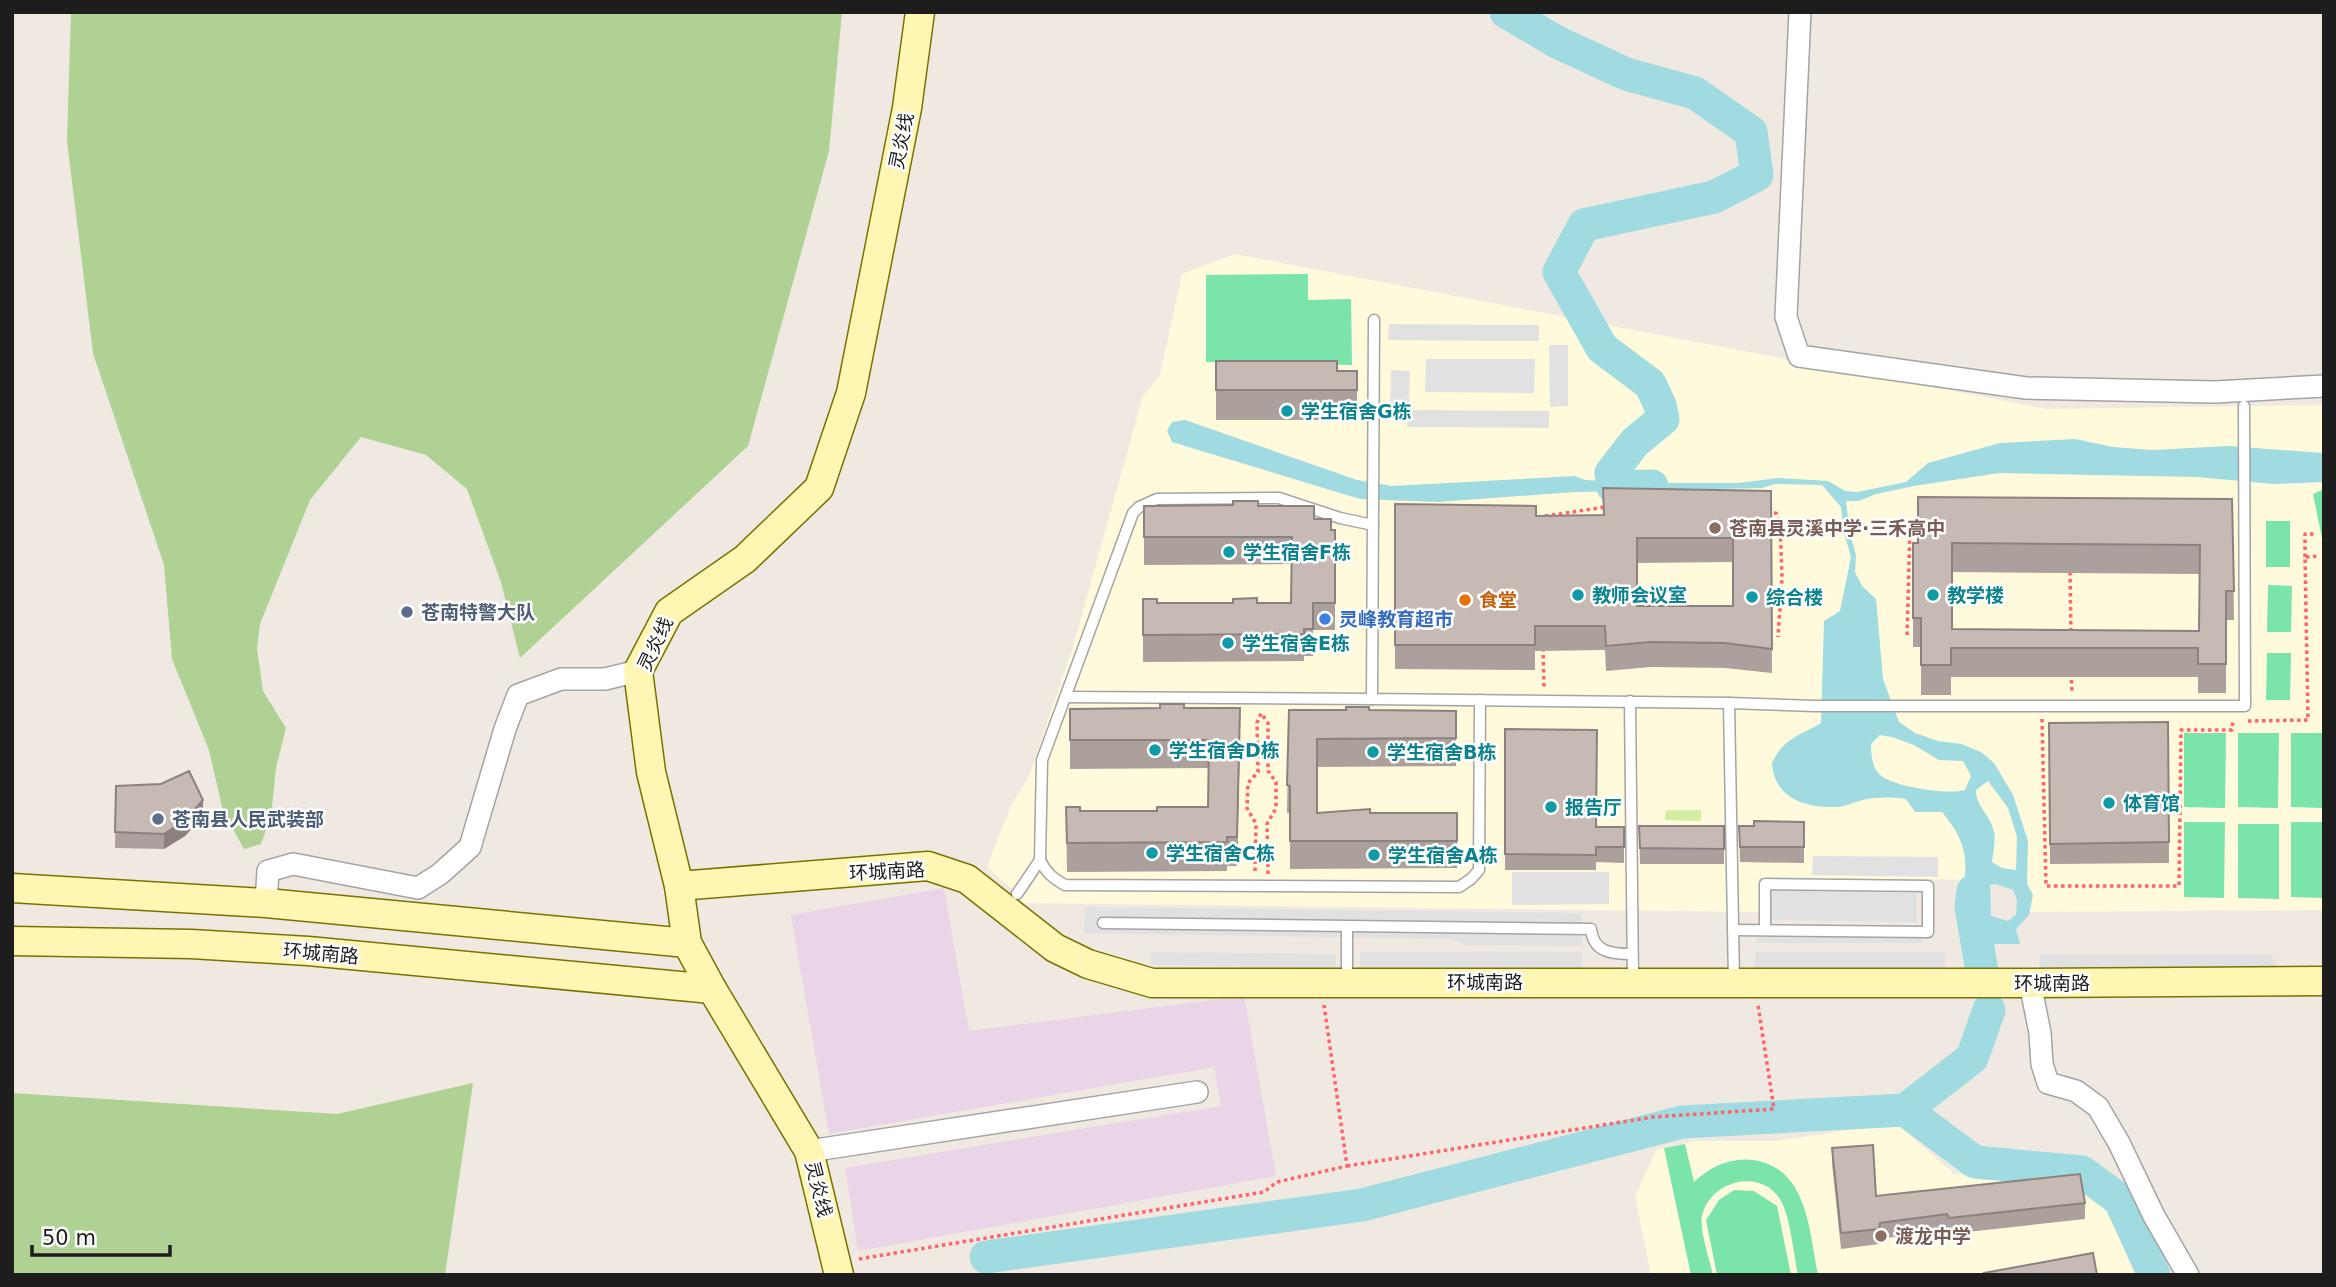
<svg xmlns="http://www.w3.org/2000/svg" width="2336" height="1287" viewBox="0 0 2336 1287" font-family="'DejaVu Sans','Noto Sans SC',sans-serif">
	<rect width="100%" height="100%" fill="#efe9e2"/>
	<polygon fill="#e9d4e8" points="944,888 969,1031 1244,996 1276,1176 858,1251 845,1168 1221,1106 1214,1067 829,1134 791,915"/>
	<g fill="#fffadb">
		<polygon points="1235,254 2047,409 2324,405 2324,910 2022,912 2015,880 1759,878 1759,912 1022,903 1017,894 987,867 1011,806 1029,776 1073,647 1143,396 1160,375 1182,274"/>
		<polygon points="1896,1123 1954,1174 2068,1179 2098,1196 2139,1275 1651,1275 1635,1197 1656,1150 1695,1141 1777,1141"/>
	</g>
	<polygon fill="#d3eda4" points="1666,810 1701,810 1701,821 1665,820"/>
	<g fill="#afd194">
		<polygon points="71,12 842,12 829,151 748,446 520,658 501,582 467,489 426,455 361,437 310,500 260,624 257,649 263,691 286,728 276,768 271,816 261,844 244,849 223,811 209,750 172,659 164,565 93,353 67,141"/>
		<polygon points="473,1083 445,1275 12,1275 12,1093 337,1114"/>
	</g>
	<g fill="#7ae4ab">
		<polygon points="1308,274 1308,300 1351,299 1352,365 1206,362 1206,275"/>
		<polygon points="2324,489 2324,548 2313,494"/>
		<rect x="2266" y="521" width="24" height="46"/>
		<polygon points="2268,585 2292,586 2291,632 2267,632"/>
		<polygon points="2267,653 2291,653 2290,700 2266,700"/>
		<polygon points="2184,733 2226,733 2225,808 2184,807"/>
		<polygon points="2238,733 2279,733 2278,808 2238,807"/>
		<polygon points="2291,733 2324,733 2324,808 2291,807"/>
		<polygon points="2184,822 2225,822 2224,898 2184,897"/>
		<polygon points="2291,822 2324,822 2324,898 2291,897"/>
		<polygon points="2238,824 2279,824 2279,899 2238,898"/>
		<path d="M1685,1144l9,38c16,-15 36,-25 59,-22 55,8 56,71 65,115h-20c-4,-19 -8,-59 -17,-74 -19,-34 -71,-21 -79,15 -3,13 8,45 11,59h-22l-27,-127z"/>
		<polygon points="1734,1190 1754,1191 1777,1206 1791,1275 1717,1275 1706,1220 1719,1200"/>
	</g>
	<g fill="#e1e1e1">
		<polygon points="1389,324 1539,325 1539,341 1388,340"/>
		<polygon points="1549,345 1568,345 1568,406 1550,407"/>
		<polygon points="1426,359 1535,359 1534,393 1425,392"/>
		<polygon points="1391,370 1410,371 1409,408 1390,408"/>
		<polygon points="1408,410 1549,411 1549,428 1407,427"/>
		<polygon points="1813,856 1938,857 1938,877 1812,875"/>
		<polygon points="1512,872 1609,872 1609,904 1512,905"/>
		<polygon points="1769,891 1917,893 1917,922 1768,920"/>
		<polygon points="1085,907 1582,913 1582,946 1465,945 1453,939 1084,933"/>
		<polygon points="1922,937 1922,943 1756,943 1756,938"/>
		<polygon points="1151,952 1336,954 1336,968 1151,965"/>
		<polygon points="1360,952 1582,952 1582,968 1360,967"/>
		<rect x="1755" y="952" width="190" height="16"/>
		<polygon points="2040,954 2271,954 2279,971 2039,969"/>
	</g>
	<path fill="#9fdbe0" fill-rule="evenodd" d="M1185,420l172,60 35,6 183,-10 10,4 20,1 47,2h86l40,-5 50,3 17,10 12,1 49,-10 22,-19 72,-20 75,-4 38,8 39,3 76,-4 96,7v29l-50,2 -77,-7 -198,-4 -85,13 -38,8 -17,7h-13l4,33 6,21 -1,17 7,14 14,13 7,80 16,43 16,11 23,8 23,3 20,8 13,11 19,32 15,46 -1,43 6,11 -4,20 -13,14 4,15h-35l-26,-32c8,-44 14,-63 -17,-100h-27l-9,-13c-14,-2 -30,-2 -43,1 -9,2 -18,7 -27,7 -31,1 -62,-9 -64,-44 12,-25 27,-27 49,-40l3,-102 16,-10 11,-54 -7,-24 -3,-26 -19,-22 -47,-1 -13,4 -187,4 -138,10 -77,-3 -188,-57 -5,-11 5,-9zM1880,735l12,2 22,8 25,15 24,1 8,15 -6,14c-17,5 -71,-3 -85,-15 -8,-7 -9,-21 -9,-31zM1988,781l20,27 9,29 -1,33 -14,-2 -10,-6c1,-10 4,-21 2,-30 -3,-16 -19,-27 -18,-42zM1996,884l17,6 4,10 -1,15 -8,6 -17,-5 -1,-31z"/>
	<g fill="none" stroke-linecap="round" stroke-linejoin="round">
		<g stroke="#9fdbe0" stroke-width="33">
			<polyline points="1506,12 1557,42 1626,74 1695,93 1751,132 1757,175 1714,197 1584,225 1559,272 1602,348 1650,384 1660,405 1663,419 1635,442 1611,473 1613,487 1652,486"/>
			<polyline points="1973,891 1971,907 1982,971"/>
			<polyline points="1989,1010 1972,1058 1905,1110 1975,1162 2082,1172 2120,1200 2154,1275"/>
			<polyline points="986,1257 1362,1205 1682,1122 1905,1110"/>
		</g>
		<defs>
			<g id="lane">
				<polyline points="1374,320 1372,699 1729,703 1815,706 2245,706 2244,406"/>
				<polyline points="1065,697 1372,699"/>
				<polyline points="1630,701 1633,981"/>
				<polyline points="1729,703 1734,981"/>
				<path d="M1040,860c6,13 14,19 25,25l394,2 12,-8 8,-9 1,-170"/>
				<polyline points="1017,894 1040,860 1042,760 1133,513 1139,507 1157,499 1279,498 1340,518 1373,525"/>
				<path d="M1103,923l488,6c2,24 22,25 41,25"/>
				<polyline points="1347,928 1347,982"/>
				<polyline points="1733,930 1928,932 1928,886 1765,884 1765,930"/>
			</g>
			<g id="street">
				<polyline points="1800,12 1786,317 1799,356 2026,388 2215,392 2324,386"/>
				<polyline points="266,903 268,871 293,864 418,888 440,874 470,847 505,729 518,695 561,679 605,679 638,671"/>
				<polyline points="2030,983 2040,1033 2042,1064 2048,1083 2076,1091 2098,1107 2119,1143 2154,1216 2188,1275"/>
				<polyline points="809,1151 1197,1092"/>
			</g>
			<g id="secondary">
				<polyline points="679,886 928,866 967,879 1055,948 1088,964 1152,983 2030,983 2324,981"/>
				<polyline points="12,888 266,903 687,943"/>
				<polyline points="12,941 191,944 308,951 712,989"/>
				<polyline points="839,1275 809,1151 712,989 687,943 679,886 651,772 638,671 669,612 745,559 819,488 851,393 907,108 920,12"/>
			</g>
		</defs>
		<use href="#lane" stroke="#a4a4a4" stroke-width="13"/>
		<use href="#street" stroke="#a4a4a4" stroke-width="24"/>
		<use href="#secondary" stroke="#787300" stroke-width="31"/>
		<g stroke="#ff636b" stroke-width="3.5" stroke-dasharray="3.5 3.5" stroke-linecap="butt">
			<polyline points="1768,509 1777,514 1780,522 1782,578 1778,637"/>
			<polyline points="1545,516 1606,507"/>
			<polyline points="2305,557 2305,534 2315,534"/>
			<polyline points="2070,572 2071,634"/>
			<polyline points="1907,635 1910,530 1920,518"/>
			<polyline points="1543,648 1544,689"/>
			<polyline points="2071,673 2072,693"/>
			<polyline points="1263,716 1268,723 1268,771 1276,782 1276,808 1267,824 1268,874"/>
			<polyline points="2042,719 2046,886 2179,886 2181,730 2232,730 2233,721"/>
			<polyline points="2248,721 2308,720 2305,557 2318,556"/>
			<polyline points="1255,871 1256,824 1247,808 1248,783 1258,772 1257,723 1262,711"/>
			<polyline points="1347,1166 1653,1117 1774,1109 1758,1005"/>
			<polyline points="859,1259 1264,1192 1277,1182 1347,1166 1324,1005"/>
		</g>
		<use href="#lane" stroke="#fff" stroke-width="10"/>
		<use href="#street" stroke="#fff" stroke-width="21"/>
		<use href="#secondary" stroke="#fef6b2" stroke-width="28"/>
	</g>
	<g fill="#aba09c" fill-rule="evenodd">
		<polygon points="1216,361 1337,371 1357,371 1357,420 1216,420"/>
		<path d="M1603,488l168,3 1,182 -47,-5 -74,-1 -45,4 -1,-21 -70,1v19l-140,-1v-165l141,12 67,-1zM1733,562v44h-96v-43z"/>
		<path d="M2232,499l2,121h-8v73h-28v-16h-247v18h-30v-48h-8v-104zM1952,572l248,2 -1,57 -247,-2z"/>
		<polygon points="1144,506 1258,506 1314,519 1331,530 1335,530 1335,630 1313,630 1313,656 1304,656 1304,661 1143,662 1143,599 1157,603 1291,603 1292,564 1144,565"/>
		<polygon points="1184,708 1240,737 1237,866 1227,866 1227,871 1067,872 1066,807 1080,811 1157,811 1208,807 1208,768 1070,769 1070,709"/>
		<polygon points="1289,710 1456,711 1456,766 1317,767 1317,813 1457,813 1457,868 1290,869 1290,813 1287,813"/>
		<polygon points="2168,722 2169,863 2050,864 2049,723"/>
		<polygon points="1505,729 1596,827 1624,827 1624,863 1596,862 1596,870 1505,870"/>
		<polygon points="116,786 203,816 185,836 164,849 115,848"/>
		<polygon points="1804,822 1804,863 1740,862 1739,826 1754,826"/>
		<polygon points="1639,826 1724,826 1724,864 1640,864"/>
		<polygon points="1832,1148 1876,1196 2085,1203 2085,1219 1949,1234 1947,1229 1880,1239 1879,1244 1841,1249 1832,1163"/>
	</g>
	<g fill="#8b827f">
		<polygon points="1240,708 1240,737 1237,866 1237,837"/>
		<polygon points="203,800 203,816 185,836 164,849 164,834"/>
	</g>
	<g fill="#c7bab5" stroke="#8b827f" stroke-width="2" fill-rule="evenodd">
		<polygon points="1216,361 1337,361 1337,371 1357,371 1357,390 1216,390"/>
		<path d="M1603,488l168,3 1,158 -47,-6 -74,-1 -45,4 -1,-20h-70v19h-140v-141l141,2v10l68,-1zM1637,538h96v68h-96z"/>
		<path d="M1918,497l314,2 2,92h-8v73h-28v-16h-247v17h-30v-47h-8v-75h5zM1952,543l248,2 -1,86 -247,-2z"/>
		<polygon points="1233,501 1258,501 1258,506 1314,506 1314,519 1331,519 1331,530 1335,530 1335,603 1313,603 1313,629 1304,629 1304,634 1143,635 1143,599 1157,599 1157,603 1233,603 1233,599 1257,598 1257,603 1291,603 1292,537 1144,537 1144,506 1233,505"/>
		<polygon points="1160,704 1184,704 1184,708 1240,708 1237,837 1227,837 1227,842 1067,843 1066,807 1080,807 1080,811 1157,811 1157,807 1208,807 1209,740 1070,740 1070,709 1160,708"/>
		<polygon points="1346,707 1369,707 1369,710 1456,711 1456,738 1317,739 1317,813 1370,809 1370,813 1457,813 1457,841 1290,841 1290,786 1287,785 1289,710 1346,710"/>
		<polygon points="2168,722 2169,842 2050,844 2049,723"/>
		<polygon points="1505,729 1597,730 1596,827 1624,827 1624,847 1596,847 1596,855 1505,854"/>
		<polygon points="189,771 203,800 185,820 164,834 115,832 116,786 161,784"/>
		<polygon points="1754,821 1804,822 1804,847 1740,847 1739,826 1754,826"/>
		<polygon points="1639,826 1724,826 1724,849 1640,848"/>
		<polygon points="1873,1145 1876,1196 2080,1174 2085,1203 1949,1218 1947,1214 1880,1223 1879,1229 1841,1233 1832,1148"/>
		<polygon points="2093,1253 2097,1275 1981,1275 1984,1273"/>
	</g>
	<g fill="#0f9aa8" stroke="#fff" stroke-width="2.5">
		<circle cx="1287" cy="411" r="7"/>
		<circle cx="1229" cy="552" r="7"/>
		<circle cx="1578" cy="595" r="7"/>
		<circle cx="1933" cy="595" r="7"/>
		<circle cx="1752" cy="597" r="7"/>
		<circle cx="1228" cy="643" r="7"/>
		<circle cx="1155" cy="750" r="7"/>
		<circle cx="1373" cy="752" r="7"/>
		<circle cx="2109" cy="803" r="7"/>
		<circle cx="1551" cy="807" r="7"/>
		<circle cx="1152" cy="853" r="7"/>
		<circle cx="1374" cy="855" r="7"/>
	</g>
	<g fill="#8d6e63" stroke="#fff" stroke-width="2.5">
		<circle cx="1715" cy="528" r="7"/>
		<circle cx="1881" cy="1236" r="7"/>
	</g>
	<circle fill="#e8710a" stroke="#fff" stroke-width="2.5" cx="1465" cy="600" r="7"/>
	<g fill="#5c6f8a" stroke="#fff" stroke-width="2.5">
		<circle cx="407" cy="612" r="7"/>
		<circle cx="158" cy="819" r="7"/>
	</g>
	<circle fill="#3f7fe0" stroke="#fff" stroke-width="2.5" cx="1325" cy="619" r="7"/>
	<g text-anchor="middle" stroke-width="5" stroke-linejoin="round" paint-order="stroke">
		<g font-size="19" fill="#1d1d1d" stroke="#fff">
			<text transform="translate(901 141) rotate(-79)" y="7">灵炎线</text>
			<text transform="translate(655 644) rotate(-65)" y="7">灵炎线</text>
			<text transform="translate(887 871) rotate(-3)" y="7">环城南路</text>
			<text transform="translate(321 953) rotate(5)" y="7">环城南路</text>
			<text x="1485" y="989">环城南路</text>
			<text x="2052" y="990">环城南路</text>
			<text transform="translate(819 1189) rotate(76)" y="7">灵炎线</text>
		</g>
		<g font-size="19" font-weight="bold" fill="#0d838f" stroke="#fff" text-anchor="start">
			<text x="1301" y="418">学生宿舍G栋</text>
			<text x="1243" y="559">学生宿舍F栋</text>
			<text x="1592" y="602">教师会议室</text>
			<text x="1947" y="602">教学楼</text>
			<text x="1766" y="604">综合楼</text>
			<text x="1242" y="650">学生宿舍E栋</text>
			<text x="1169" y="757">学生宿舍D栋</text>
			<text x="1387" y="759">学生宿舍B栋</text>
			<text x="2123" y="810">体育馆</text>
			<text x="1565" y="814">报告厅</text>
			<text x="1166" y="860">学生宿舍C栋</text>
			<text x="1388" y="862">学生宿舍A栋</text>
		</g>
		<g font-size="19" font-weight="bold" fill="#785e54" stroke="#fff" text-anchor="start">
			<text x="1729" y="535">苍南县灵溪中学·三禾高中</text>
			<text x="1895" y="1243">渡龙中学</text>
		</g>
		<g font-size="19" font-weight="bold" fill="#c56008" stroke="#fff" text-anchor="start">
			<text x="1479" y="607">食堂</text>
		</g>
		<g font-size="19" font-weight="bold" fill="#4e5e75" stroke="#fff" text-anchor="start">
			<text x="421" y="619">苍南特警大队</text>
			<text x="172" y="826">苍南县人民武装部</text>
		</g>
		<g font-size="19" font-weight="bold" fill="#366cbe" stroke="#fff" text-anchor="start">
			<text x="1339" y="626">灵峰教育超市</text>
		</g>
	</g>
	<rect width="2336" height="1287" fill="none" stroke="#1d1d1d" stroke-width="28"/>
	<path d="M32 1245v10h138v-10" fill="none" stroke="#1d1d1d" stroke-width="3.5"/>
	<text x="42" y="1245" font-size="21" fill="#1d1d1d" stroke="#ffffff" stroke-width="5" paint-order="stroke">50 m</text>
</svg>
